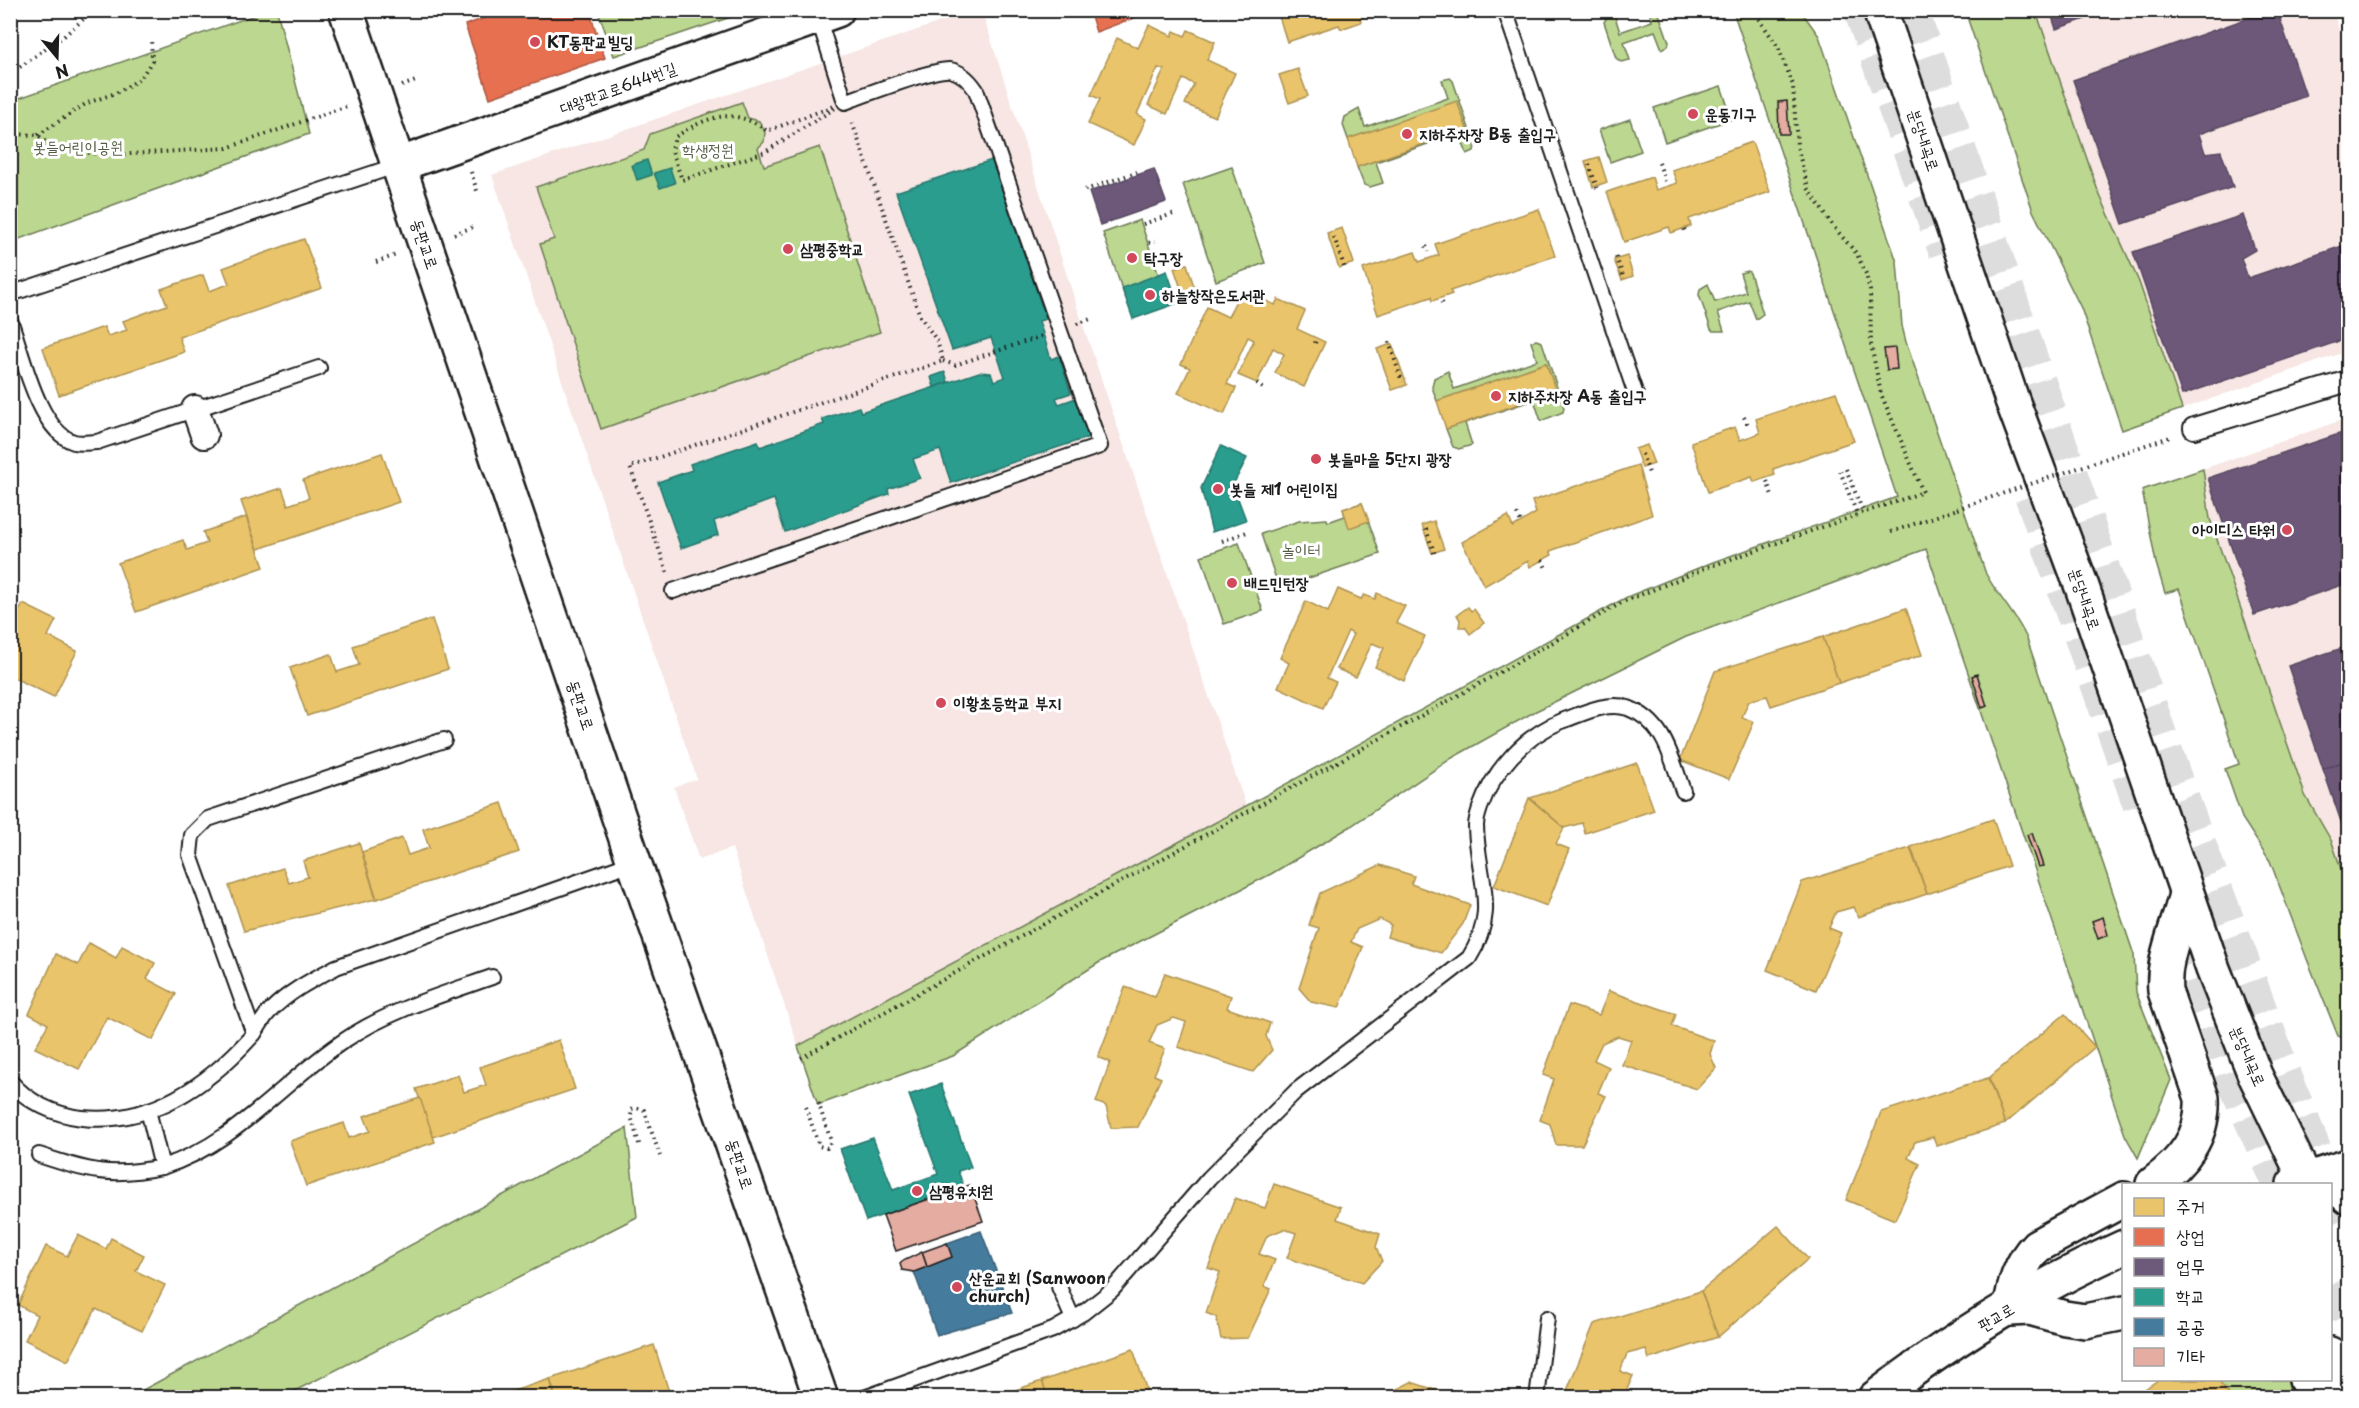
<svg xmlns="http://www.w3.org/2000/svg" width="2359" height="1408" viewBox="0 0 2359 1408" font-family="'Playpen Sans','Poor Story',sans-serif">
	<rect width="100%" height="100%" fill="#fff"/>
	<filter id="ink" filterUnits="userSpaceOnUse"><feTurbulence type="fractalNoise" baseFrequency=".0167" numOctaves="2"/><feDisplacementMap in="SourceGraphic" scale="12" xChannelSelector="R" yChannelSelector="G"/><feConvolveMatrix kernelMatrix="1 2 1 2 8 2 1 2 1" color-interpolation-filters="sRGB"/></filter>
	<g filter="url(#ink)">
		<g fill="#f7e6e3">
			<polygon points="973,11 979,11 983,15 1082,322 1246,806 798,1046 732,848 699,860 674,787 697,779 492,175"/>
			<polygon points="2036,11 2333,11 2348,56 2348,351 2182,409 2139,282 2098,191"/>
			<polygon points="2348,418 2348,890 2332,842 2305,795 2210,519 2203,469"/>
		</g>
		<g fill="#bcd78f" stroke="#6c7a56" stroke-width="1.5">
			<polygon points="266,11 277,11 309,134 11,242 11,101"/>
			<polygon points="598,11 598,10 749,11 614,56"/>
			<polygon points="1649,11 1658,11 1669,42 1668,46 1662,49 1655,31 1624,42 1630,60 1621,62 1616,58 1604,22 1607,17 1614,14 1620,32 1652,21"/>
			<path d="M1733,11h68l18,25 78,226 5,64 4,16 80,232c12,23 31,41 41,65l107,316 2,37 35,88 -33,78 -13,-23 -199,-586 -240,88 -152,75 -82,46 -104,70 -77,46 -171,88 -147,94 -135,49 -20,-59 448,-240 381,-209 86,-35 184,-65z"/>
			<polygon points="1965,11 2036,11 2098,191 2139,282 2182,409 2122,430 2081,308 2033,211"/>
			<polygon points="1450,78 1453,81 1475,146 1474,151 1467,154 1459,133 1376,162 1383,183 1370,187 1364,185 1357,167 1467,129 1457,102 1348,139 1343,125 1345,117 1359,109 1365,127 1448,98 1442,80"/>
			<polygon points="1721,86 1732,119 1665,142 1654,108"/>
			<polygon points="742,102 748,118 759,121 765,132 764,142 758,148 764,166 820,147 880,332 601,429 540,244 554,239 536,187 644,150 650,134"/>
			<polygon points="1630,119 1641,151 1610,162 1599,130"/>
			<polygon points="1232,167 1265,263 1216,281 1183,184"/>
			<polygon points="1140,220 1161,282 1124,295 1103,233"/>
			<polygon points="1748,271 1750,273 1763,314 1756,319 1749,301 1718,312 1724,331 1713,331 1711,329 1699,295 1700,289 1708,284 1715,302 1746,292 1740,273"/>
			<polygon points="1536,340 1542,342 1564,408 1563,412 1541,421 1534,400 1465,423 1472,445 1459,449 1453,447 1446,429 1556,391 1546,363 1437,401 1432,387 1434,378 1448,371 1454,389 1537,360 1531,342"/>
			<polygon points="2203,469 2210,519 2305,795 2332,842 2348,890 2348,1040 2338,1036 2307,959 2270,861 2242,818 2225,769 2239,764 2179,589 2165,593 2156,563 2142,490"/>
			<polygon points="1362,503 1380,554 1279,588 1261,534 1299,521 1327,519 1328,522 1345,516 1343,509"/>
			<polygon points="1239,543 1263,611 1224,624 1201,556"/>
			<polygon points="627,1128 637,1217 283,1397 130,1397"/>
			<polygon points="2190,1380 2288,1380 2298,1397 2200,1397"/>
		</g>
		<g fill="#e9c46a" stroke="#ac9253" stroke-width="1.5">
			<polygon points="1277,10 1384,10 1360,18 1361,22 1341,29 1339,25 1287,42"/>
			<polygon points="1149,25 1172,36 1174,31 1185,36 1188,30 1215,42 1207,60 1235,73 1215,117 1185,104 1194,84 1183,79 1167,114 1148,105 1164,70 1158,68 1137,114 1146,119 1134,145 1088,124 1100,99 1091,95 1117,38 1138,48"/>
			<polygon points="1298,69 1308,96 1289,103 1279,75"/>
			<polygon points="1457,101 1467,129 1357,167 1348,139"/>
			<polygon points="1752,142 1770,192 1689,219 1691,226 1671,233 1669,227 1624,242 1607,192 1652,177 1656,190 1677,183 1672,170"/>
			<polygon points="1599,157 1607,182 1593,187 1585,161"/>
			<polygon points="1539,209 1555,256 1450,291 1452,294 1432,301 1431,297 1378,315 1363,269 1415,252 1419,262 1439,255 1435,244"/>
			<polygon points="1342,228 1354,263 1339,268 1327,233"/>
			<polygon points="304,239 322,288 179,337 184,352 59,395 43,348 104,327 108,336 127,330 123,321 167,305 161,289 203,275 209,291 229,284 223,268"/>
			<polygon points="1627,256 1633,276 1622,280 1614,260"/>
			<polygon points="1187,264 1197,296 1185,300 1174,268"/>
			<polygon points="1239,294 1262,305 1264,300 1275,305 1278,299 1305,311 1297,329 1325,342 1304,387 1275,373 1284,354 1273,348 1257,383 1238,375 1254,340 1248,337 1227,384 1236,388 1224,414 1178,393 1190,368 1181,364 1207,307 1228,317"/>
			<polygon points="1392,344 1407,385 1392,390 1377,349"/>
			<polygon points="1546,363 1556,391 1446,429 1437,401"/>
			<polygon points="1836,392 1854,441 1773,469 1775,475 1754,482 1752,477 1708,492 1691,442 1735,427 1740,440 1760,433 1756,419"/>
			<polygon points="1647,445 1654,464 1642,468 1635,449"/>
			<polygon points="382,453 399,502 258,549 241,501 282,488 288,505 309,498 303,480"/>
			<polygon points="1638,465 1652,515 1550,551 1552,555 1530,567 1528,561 1484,586 1462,542 1508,516 1513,527 1536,513 1532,501"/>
			<polygon points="1362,503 1369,521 1349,528 1343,509"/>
			<polygon points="246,517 264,567 136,612 118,563 183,540 187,550 207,543 203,532"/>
			<polygon points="1434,521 1444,549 1432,553 1422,525"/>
			<polygon points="1338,589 1361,599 1364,595 1375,599 1377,593 1405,606 1396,623 1425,636 1404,681 1375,667 1384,648 1372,643 1356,677 1337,669 1353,634 1348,631 1327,678 1336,682 1323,708 1278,687 1289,663 1280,658 1306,601 1328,612"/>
			<polygon points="23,604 56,620 48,636 77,651 54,697 10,676 10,611 17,615"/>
			<polygon points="1468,607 1471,611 1474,609 1484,623 1470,634 1465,627 1459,627 1460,620 1457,615"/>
			<polygon points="1906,608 1922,655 1839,683 1823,637"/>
			<polygon points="432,619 448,669 307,716 290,668 331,654 337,672 359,665 353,646"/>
			<polygon points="1823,637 1839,683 1771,706 1767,696 1749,701 1742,717 1754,722 1729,779 1680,760 1715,671"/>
			<polygon points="1637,763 1654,810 1585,833 1582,823 1564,828 1530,798"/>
			<polygon points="1529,798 1564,828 1556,844 1569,849 1547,906 1494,886"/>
			<polygon points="502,803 519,852 377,899 362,852 402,838 408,855 429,848 423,829"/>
			<polygon points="1993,819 2009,866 1927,894 1911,847"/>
			<polygon points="359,843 376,899 244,931 229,886 283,868 289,883 308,877 303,861"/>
			<polygon points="1910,848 1927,894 1858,917 1854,907 1836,912 1829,928 1841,933 1816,990 1767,970 1802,882"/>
			<polygon points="1380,865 1414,876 1411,884 1470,905 1463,924 1441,953 1387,937 1391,925 1380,919 1357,929 1351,942 1363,947 1339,1008 1311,1002 1299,988 1319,928 1309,925 1320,893"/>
			<polygon points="89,943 116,958 122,946 155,963 147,979 176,994 153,1040 107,1017 79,1069 35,1048 48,1024 29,1014 56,954 78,965"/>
			<polygon points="1165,973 1231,996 1227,1008 1270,1023 1266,1036 1272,1050 1253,1072 1178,1047 1186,1022 1174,1018 1157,1025 1149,1043 1165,1049 1154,1075 1161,1078 1138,1127 1111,1128 1106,1106 1096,1102 1110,1062 1098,1057 1125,987 1155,997"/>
			<polygon points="1609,991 1676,1014 1672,1026 1714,1041 1710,1054 1716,1068 1697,1089 1622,1065 1631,1040 1618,1036 1602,1043 1594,1060 1609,1067 1598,1093 1606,1096 1582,1145 1556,1145 1550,1124 1540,1120 1554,1079 1543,1075 1569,1005 1599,1015"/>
			<polygon points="2065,1014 2095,1047 2005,1124 1989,1078"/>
			<polygon points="559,1040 575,1089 433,1137 416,1089 458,1075 464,1092 486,1085 480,1067"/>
			<polygon points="1988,1078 2005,1124 1937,1146 1933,1137 1915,1142 1908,1158 1920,1164 1895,1220 1846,1200 1881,1112"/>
			<polygon points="420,1098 435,1142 306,1186 290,1141 344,1123 349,1138 370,1131 364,1116"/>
			<polygon points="1274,1184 1341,1207 1337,1219 1380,1234 1376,1247 1382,1261 1362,1283 1287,1258 1296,1233 1284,1229 1267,1236 1259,1254 1275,1260 1264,1286 1271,1289 1248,1338 1221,1339 1216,1317 1206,1313 1220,1272 1208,1268 1235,1198 1265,1208"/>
			<polygon points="1778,1226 1808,1259 1718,1337 1701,1291"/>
			<polygon points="78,1235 106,1249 111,1238 144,1255 136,1271 165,1285 142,1331 96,1309 68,1361 25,1340 37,1315 18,1305 46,1246 67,1256"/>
			<polygon points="1701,1291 1718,1337 1649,1359 1646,1349 1627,1354 1620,1371 1633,1376 1623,1398 1564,1398 1594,1324"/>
			<polygon points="654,1345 671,1398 556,1398 550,1379"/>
			<polygon points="1133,1349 1149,1397 1048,1398 1042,1381"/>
			<polygon points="550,1379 555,1398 492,1398"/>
			<polygon points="2158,1380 2218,1380 2231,1398 2132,1398"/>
			<polygon points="1042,1381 1048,1398 1013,1398 1015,1390"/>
			<polygon points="1411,1382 1445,1393 1443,1398 1379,1398"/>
		</g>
		<g fill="#e76f51" stroke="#aa5641" stroke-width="1.5">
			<polygon points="508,10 589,10 605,58 490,98 465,25"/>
			<polygon points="1089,10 1155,10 1096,32"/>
		</g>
		<g fill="#6d597a" stroke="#55475e" stroke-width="1.5">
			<polygon points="2050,10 2111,10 2056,29"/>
			<polygon points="2271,10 2277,10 2306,96 2199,134 2205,153 2221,151 2233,187 2123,224 2073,80"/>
			<polygon points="1154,169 1166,202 1100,225 1089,192"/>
			<polygon points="2243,215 2255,250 2241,258 2248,278 2348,244 2348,338 2182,395 2133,252"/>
			<polygon points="2348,431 2348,583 2254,615 2208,478"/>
			<polygon points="2348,646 2348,760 2323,769 2288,666"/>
			<polygon points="2348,760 2348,842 2323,769"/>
		</g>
		<g fill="#2a9d8f" stroke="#26766c" stroke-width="1.5">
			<polygon points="647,160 652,175 637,180 632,165"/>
			<polygon points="992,160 1046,319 1039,321 1051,359 1059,356 1071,393 1056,398 1059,404 1076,398 1089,437 951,483 940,450 913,459 920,478 888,489 889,494 785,532 774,499 714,521 718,535 681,548 658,482 692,470 690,464 758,441 760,447 824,424 822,419 859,407 861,412 979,372 991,373 994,381 1005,377 991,338 952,350 896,192"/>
			<polygon points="670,168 675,183 660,188 654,173"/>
			<polygon points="1167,271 1178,303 1133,319 1122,288"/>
			<polygon points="945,372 948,382 934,387 931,377"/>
			<polygon points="1221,446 1247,458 1233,485 1246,520 1212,532 1201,488"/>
			<polygon points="941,1084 971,1167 958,1171 964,1187 866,1221 840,1149 873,1138 893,1190 938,1174 909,1095"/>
		</g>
		<polygon fill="#457b9d" stroke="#395e76" stroke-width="1.5" points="981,1231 1012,1313 937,1335 914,1272 952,1257 947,1243"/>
		<g fill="#e5aca1" stroke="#1c1c1c" stroke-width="1.5">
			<polygon points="1787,101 1789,134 1779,134 1778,102"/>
			<polygon points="1895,348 1897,369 1887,370 1884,349"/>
			<polygon points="1977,674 1987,706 1982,708 1972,676"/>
			<polygon points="2032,833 2043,866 2038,867 2027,835"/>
			<polygon points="2103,917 2108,935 2098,939 2092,921"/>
			<polygon points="970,1185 983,1221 896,1251 883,1215"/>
			<polygon points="947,1243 952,1257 927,1267 922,1252"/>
			<polygon points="922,1252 927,1267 914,1272 902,1270 900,1264 903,1261"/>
		</g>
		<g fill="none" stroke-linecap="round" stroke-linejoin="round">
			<g stroke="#ddd" stroke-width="33" stroke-dasharray="33 16" stroke-linecap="butt">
				<polyline points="1860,10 1945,252"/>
				<polyline points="1912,10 2175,777 2280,1062 2321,1165 2348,1216"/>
				<polyline points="2031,496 2141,810"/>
				<polyline points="2183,932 2236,1087 2279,1184"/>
				<polyline points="2330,1286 2348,1319"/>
			</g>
			<defs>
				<g id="service">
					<polyline points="1505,10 1636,395"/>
					<polyline points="10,294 398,165"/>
					<path d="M10,320c12,32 28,111 64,122 6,2 16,0 23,0l222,-74"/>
					<path d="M673,591l427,-145 -124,-356c-6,-9 -15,-18 -26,-20 -15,-2 -86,25 -105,32l-27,-85"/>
					<polyline points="254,1034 190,855 192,835 208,819 444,740"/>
					<path d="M10,1081c17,21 45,34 72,37 69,7 126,-33 170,-82 7,-8 11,-19 19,-26 19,-19 41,-30 65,-43l298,-105"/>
					<path d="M39,1155c49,16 71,23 123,12l-14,-57"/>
					<path d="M162,1167c73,-22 121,-86 183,-127 45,-30 96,-45 147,-63"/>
					<polyline points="1059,1287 1073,1319"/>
					<path d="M864,1398l189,-68 30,-17 29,-23 97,-112 87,-87 173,-133c31,-49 8,-80 7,-132 0,-6 2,-12 4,-18 13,-37 44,-72 82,-87 20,-7 44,-20 66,-13 37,14 43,49 55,83"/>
					<polyline points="1537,1398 1547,1318"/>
				</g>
				<polyline id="pedestrian" points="2194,428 2348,381"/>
				<polyline id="minor" points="195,409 204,435"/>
				<polyline id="tertiary" points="398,165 837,10"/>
				<g id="secondary">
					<polyline points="346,10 634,862 821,1398"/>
					<polyline points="2294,1184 2348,1166"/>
					<path d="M1875,1398c76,-58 162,-112 249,-151"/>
				</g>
				<g id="primary">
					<polyline points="1880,10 2012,400 2082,587 2213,969 2255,1075 2306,1180"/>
					<path d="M2153,1184c30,-22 51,-47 49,-86l-37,-107c-3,-35 14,-64 21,-98"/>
					<path d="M2010,1309c4,-23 10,-46 27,-63l87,-47"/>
				</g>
				<g id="trunk">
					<polyline points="2305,1184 2306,1180 2320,1184"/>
					<polyline points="2330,1188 2341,1191 2348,1197"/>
					<polyline points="2010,1309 2030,1308 2065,1318 2085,1321 2124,1313"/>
					<polyline points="2330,1354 2348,1397"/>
					<polyline points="2306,1380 2317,1398"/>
				</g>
			</defs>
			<use href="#service" stroke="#1c1c1c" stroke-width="18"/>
			<use href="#pedestrian" stroke="#1c1c1c" stroke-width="24"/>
			<use href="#minor" stroke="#1c1c1c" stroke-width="30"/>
			<use href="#tertiary" stroke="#1c1c1c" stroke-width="38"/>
			<use href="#secondary" stroke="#1c1c1c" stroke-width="38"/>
			<use href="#primary" stroke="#1c1c1c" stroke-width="38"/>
			<use href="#trunk" stroke="#1c1c1c" stroke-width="38"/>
			<g stroke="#1c1c1c" stroke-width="4" stroke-dasharray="1.5 4.5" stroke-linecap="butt">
				<polyline points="1251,10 1251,11"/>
				<polyline points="10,74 64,36 94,10"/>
				<polyline points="402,86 418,80"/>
				<path d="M845,102l-80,50 -83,28 -10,-29 3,-14c33,-21 58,-31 92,-6z"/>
				<polyline points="10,134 38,135 54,150 114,155 227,148 347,106"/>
				<polyline points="38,135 87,103 116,93 140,79 152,61 151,38"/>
				<polyline points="1659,163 1665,181"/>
				<polyline points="1589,164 1598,191"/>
				<polyline points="471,172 477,191"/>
				<polyline points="1085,190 1137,172"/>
				<polyline points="1143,224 1173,214"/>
				<polyline points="1684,229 1686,233"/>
				<polyline points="454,234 476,226"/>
				<polyline points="1334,237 1345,269"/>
				<polyline points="1149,243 1155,241"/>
				<polyline points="1426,246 1428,252"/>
				<polyline points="1167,252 1170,260"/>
				<polyline points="1616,257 1623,276"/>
				<polyline points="376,262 396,255"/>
				<polyline points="1442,302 1443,306"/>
				<polyline points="1077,324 1093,318"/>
				<polyline points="1389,342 1402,382"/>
				<polyline points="1315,343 1316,340"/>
				<polyline points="943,361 955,365 1042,336"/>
				<polyline points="1257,383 1264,389"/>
				<polyline points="1744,417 1749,427"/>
				<polyline points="2122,453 2173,436"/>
				<polyline points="1642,454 1649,473"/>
				<polyline points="1846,469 1863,512"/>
				<polyline points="1840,471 1857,514"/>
				<polyline points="1767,481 1772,495"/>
				<polyline points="1517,514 1521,522"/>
				<polyline points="1426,529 1435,555"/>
				<polyline points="1891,532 1957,509"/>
				<polyline points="1222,541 1250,531"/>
				<polyline points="1542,560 1546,568"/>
				<polyline points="667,572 630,467 943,361 937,341 920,316 851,119"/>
				<polyline points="801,1058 1488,679 1623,602 1711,566 1923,492 1881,394 1871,344 1870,291 1866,274 1857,254 1832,225 1808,188 1797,146 1793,85 1778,47 1753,10"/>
				<polyline points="806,1107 819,1146 827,1148 831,1141 817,1099"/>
				<polyline points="639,1144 631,1116 632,1109 636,1108 644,1110 660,1156"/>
			</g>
			<use href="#service" stroke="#fff" stroke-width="14"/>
			<use href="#pedestrian" stroke="#fff" stroke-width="20"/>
			<use href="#minor" stroke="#fff" stroke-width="26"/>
			<use href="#tertiary" stroke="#fff" stroke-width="33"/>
			<use href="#secondary" stroke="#fff" stroke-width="33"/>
			<use href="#primary" stroke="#fff" stroke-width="33"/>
			<use href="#trunk" stroke="#fff" stroke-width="33"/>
			<polyline stroke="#1c1c1c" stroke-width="4" stroke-dasharray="1.5 4.5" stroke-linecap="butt" points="1957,509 2122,453"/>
		</g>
	</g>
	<g fill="#d1495b" stroke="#fff" stroke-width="2">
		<circle cx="535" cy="42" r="6"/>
		<circle cx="1693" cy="114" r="6"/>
		<circle cx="1407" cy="134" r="6"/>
		<circle cx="788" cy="249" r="6"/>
		<circle cx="1132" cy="258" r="6"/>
		<circle cx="1150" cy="295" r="6"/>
		<circle cx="1496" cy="396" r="6"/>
		<circle cx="1316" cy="459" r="6"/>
		<circle cx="1218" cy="489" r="6"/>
		<circle cx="2287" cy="530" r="6"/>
		<circle cx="1232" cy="583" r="6"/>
		<circle cx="941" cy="703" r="6"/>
		<circle cx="917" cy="1191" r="6"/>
		<circle cx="957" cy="1287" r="6"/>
	</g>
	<g text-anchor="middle" stroke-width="6" stroke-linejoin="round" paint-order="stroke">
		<g font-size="16" font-weight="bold" fill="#1c1c1c" stroke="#fff" text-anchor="start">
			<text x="547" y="48">KT동판교빌딩</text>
			<text x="1705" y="120">운동기구</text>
			<text x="1419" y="140">지하주차장 B동 출입구</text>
			<text x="800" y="255">삼평중학교</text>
			<text x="1144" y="264">탁구장</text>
			<text x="1162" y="301">하늘창작은도서관</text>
			<text x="1508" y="402">지하주차장 A동 출입구</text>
			<text x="1328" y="465">봇들마을 5단지 광장</text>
			<text x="1230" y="495">봇들 제1 어린이집</text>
			<text x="2275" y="536" text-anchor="end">아이디스 타워</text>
			<text x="1244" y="589">배드민턴장</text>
			<text x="953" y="709">이황초등학교 부지</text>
			<text x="929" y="1197">삼평유치원</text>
			<text x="969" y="1284">산운교회 (Sanwoon<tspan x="969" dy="18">church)</tspan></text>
		</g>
		<g font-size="16" fill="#1c1c1c" stroke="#fff">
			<text transform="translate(618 88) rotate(-20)" y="6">대왕판교로644번길</text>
			<text transform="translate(1924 140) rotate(71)" y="6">분당내곡로</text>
			<text transform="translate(425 244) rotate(71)" y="6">동판교로</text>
			<text transform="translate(2085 599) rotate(71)" y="6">분당내곡로</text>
			<text transform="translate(581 705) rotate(71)" y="6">동판교로</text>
			<text transform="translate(2248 1056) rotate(66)" y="6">분당내곡로</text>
			<text transform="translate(740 1164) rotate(71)" y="6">동판교로</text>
			<text transform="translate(1996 1317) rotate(-31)" y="6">판교로</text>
		</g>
		<g font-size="16" fill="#545d44" stroke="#fff">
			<text x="78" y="153">봇들어린이공원</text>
			<text x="708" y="156">학생정원</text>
			<text x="1301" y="556">놀이터</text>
		</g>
	</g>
	<rect width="2359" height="1408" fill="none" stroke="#fff" stroke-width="36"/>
	<rect x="18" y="18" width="2323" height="1372" fill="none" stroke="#1c1c1c" stroke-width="2" filter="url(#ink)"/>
	<rect x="2122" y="1183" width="210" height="198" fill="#ffffff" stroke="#a4a4a4" stroke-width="1.5"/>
	<rect x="2134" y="1198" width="30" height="18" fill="#e9c46a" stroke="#a4a4a4" stroke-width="1.5"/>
	<text x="2176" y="1213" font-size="18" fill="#1c1c1c">주거</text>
	<rect x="2134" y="1228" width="30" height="18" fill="#e76f51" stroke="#a4a4a4" stroke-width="1.5"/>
	<text x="2176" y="1243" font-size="18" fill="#1c1c1c">상업</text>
	<rect x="2134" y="1258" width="30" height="18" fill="#6d597a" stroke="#a4a4a4" stroke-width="1.5"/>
	<text x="2176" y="1273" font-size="18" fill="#1c1c1c">업무</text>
	<rect x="2134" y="1288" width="30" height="18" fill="#2a9d8f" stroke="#a4a4a4" stroke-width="1.5"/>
	<text x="2176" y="1303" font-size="18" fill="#1c1c1c">학교</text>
	<rect x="2134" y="1318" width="30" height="18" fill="#457b9d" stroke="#a4a4a4" stroke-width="1.5"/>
	<text x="2176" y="1333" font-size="18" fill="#1c1c1c">공공</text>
	<rect x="2134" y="1348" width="30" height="18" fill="#e5aca1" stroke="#a4a4a4" stroke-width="1.5"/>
	<text x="2176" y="1363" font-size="18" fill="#1c1c1c">기타</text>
	<g transform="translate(57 57) rotate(161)" stroke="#ffffff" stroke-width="4.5" paint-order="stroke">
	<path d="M0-4.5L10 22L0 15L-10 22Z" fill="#1c1c1c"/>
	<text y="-9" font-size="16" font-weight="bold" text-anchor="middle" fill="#1c1c1c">N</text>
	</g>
</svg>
